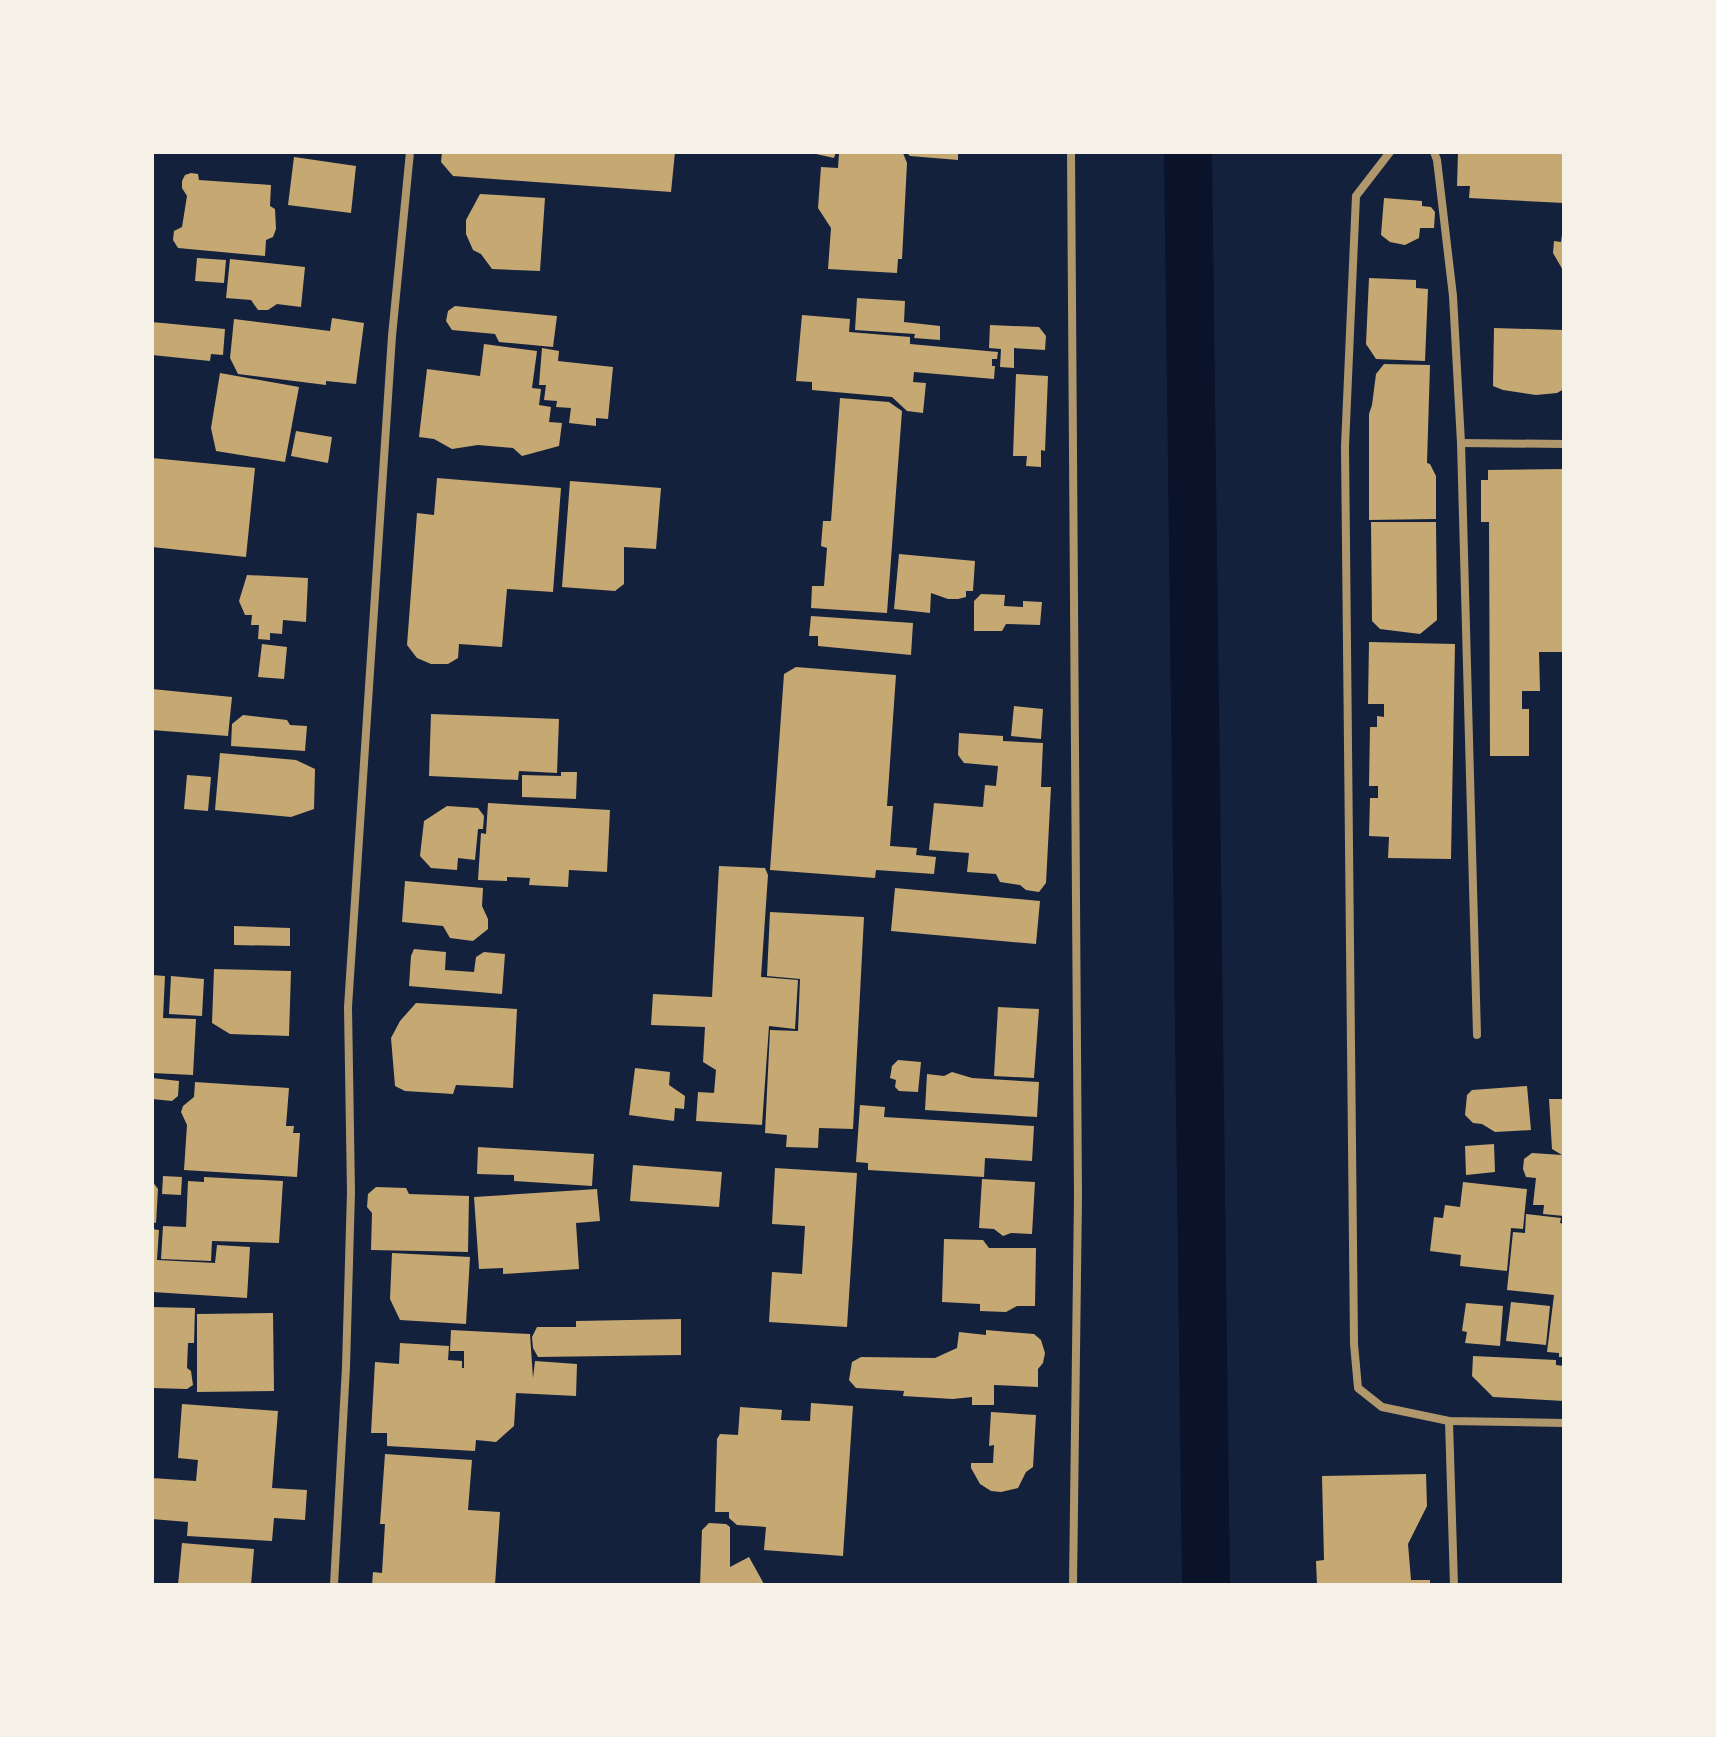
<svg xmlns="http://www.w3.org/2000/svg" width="1716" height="1737" viewBox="0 0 1716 1737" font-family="Raleway,sans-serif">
	<rect width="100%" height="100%" fill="#14213d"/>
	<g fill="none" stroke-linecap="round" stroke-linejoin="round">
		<polyline stroke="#0b132b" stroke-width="48" points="1188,152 1206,1585"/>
	</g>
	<g fill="#c6a872">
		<polygon points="442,152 675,152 671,192 453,176 441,162"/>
		<polygon points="807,152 836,152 834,158"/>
		<polygon points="906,152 958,152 958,160 910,156"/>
		<polygon points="1458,152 1564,152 1564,203 1469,198 1470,186 1457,186"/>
		<polygon points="839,153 903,153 907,163 902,259 898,259 897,273 828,269 831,228 818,208 821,167 838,168"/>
		<polygon points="294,157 356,166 351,213 288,205"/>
		<polygon points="191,173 198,174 199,180 271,185 270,206 275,209 276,229 273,237 266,240 265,256 178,248 173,240 174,231 182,227 187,196 182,188 182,181 185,175"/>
		<polygon points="480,194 545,198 540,271 492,269 481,254 473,250 466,234 466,220"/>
		<polygon points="1384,198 1422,201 1422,206 1431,207 1435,212 1434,228 1420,228 1419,238 1405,245 1390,242 1381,235"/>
		<polygon points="1562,235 1564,235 1564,272 1553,253 1554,241 1561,242"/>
		<polygon points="197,258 226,260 224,283 195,281"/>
		<polygon points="230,259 305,267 301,307 277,304 268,310 258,310 251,300 226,298"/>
		<polygon points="1369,278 1416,280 1416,288 1428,289 1425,361 1376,359 1366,344"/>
		<polygon points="857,298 905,301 904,322 940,326 940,340 914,338 915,334 855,330"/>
		<polygon points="455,306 557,316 553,347 499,342 495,334 452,330 446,321 448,311"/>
		<polygon points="802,315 850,319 849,332 910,337 910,344 998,352 997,359 992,359 992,366 995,366 994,379 914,372 913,382 926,383 923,413 907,411 892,397 812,390 812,382 796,381"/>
		<polygon points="332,318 364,323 356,384 326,381 326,385 238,374 230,358 234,319 330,331"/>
		<polygon points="152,322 225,329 223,355 211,354 210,361 152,355"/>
		<polygon points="990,325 1039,327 1046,336 1045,350 1014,348 1014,368 1000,367 1001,349 989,348"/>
		<polygon points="1494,328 1564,330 1564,389 1557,393 1536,395 1503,390 1493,386"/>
		<polygon points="484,344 537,351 532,388 541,389 539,405 551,407 549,422 562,423 559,446 522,456 513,448 478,445 452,449 434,439 419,437 427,369 480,376"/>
		<polygon points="542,348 559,351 558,361 613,367 608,419 596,418 596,426 569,423 571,408 556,407 557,401 544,400 546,385 539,385"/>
		<polygon points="1384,364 1430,365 1427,463 1430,464 1436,476 1436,519 1369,520 1369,414 1372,405 1376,374"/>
		<polygon points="220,373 299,387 285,462 216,451 211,428"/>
		<polygon points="1016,374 1048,376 1045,451 1041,450 1041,467 1026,466 1027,456 1013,456"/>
		<polygon points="840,398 889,402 902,411 887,613 811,608 812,586 824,586 827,548 821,546 823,521 831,521"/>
		<polygon points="296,431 332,437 328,463 291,456"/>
		<polygon points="152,458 255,468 246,557 152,547"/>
		<polygon points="1564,469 1564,652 1539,652 1540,691 1522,691 1522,709 1529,709 1529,756 1490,756 1489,522 1481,522 1481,480 1488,480 1488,470"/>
		<polygon points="437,478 561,488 553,592 507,589 502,647 459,644 458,658 448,664 431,664 417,658 407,645 417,513 434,515"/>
		<polygon points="570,481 661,488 656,549 624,547 624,584 615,591 562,587"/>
		<polygon points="1371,522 1436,522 1437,620 1420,634 1380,629 1372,621"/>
		<polygon points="899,554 975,561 973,591 966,591 966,597 958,599 948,599 931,593 930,613 894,609"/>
		<polygon points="247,575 308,578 306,622 283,620 282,634 270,633 270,640 258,639 259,625 251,625 252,615 245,615 239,601"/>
		<polygon points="981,594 1005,595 1004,606 1023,607 1023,601 1042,602 1040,625 1006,624 1002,631 974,631 974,601"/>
		<polygon points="811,616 913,623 911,655 818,646 818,636 809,636"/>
		<polygon points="1369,642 1455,644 1451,859 1388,858 1389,837 1369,836 1370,798 1378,798 1378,786 1369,786 1370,727 1377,727 1377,716 1384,717 1384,704 1368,704"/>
		<polygon points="262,644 287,647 284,679 258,677"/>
		<polygon points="796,667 896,675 887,806 893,806 890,846 917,848 916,855 936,857 934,874 876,870 875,878 770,870 784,674"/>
		<polygon points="152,689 232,697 228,736 152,730"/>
		<polygon points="1014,706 1043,709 1041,739 1011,736"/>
		<polygon points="431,714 559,719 557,773 519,771 518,780 429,776"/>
		<polygon points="243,715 287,720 290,725 307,726 305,751 231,746 232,724"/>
		<polygon points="959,733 1003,736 1003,741 1043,743 1041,787 1051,787 1046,883 1039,892 1026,890 1020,885 1000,882 996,874 967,872 969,853 929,850 934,803 983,807 985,785 996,786 998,766 964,763 958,755"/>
		<polygon points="220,753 296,760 315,769 314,809 291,817 215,810"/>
		<polygon points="561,772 577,772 576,799 522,797 522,775 561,776"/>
		<polygon points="187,775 211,777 208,811 184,809"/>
		<polygon points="488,803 610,810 607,872 569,870 568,887 529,885 530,878 507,877 507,881 478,880 481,833 486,834"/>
		<polygon points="447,806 478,808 484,816 483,829 478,829 475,860 458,858 457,870 431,868 420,856 424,821"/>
		<polygon points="719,866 765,868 768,875 761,977 798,980 795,1029 769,1026 762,1125 696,1121 698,1092 714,1093 716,1070 703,1062 705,1027 651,1025 653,994 712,997"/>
		<polygon points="405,881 483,888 482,906 488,919 488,929 473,941 450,938 443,926 402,922"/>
		<polygon points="895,888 1040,901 1036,944 891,931"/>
		<polygon points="770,912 864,917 853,1129 819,1128 818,1148 786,1147 787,1135 765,1133 770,1030 798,1031 800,979 767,976"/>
		<polygon points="234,926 290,928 290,946 234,945"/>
		<polygon points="414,949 446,952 445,970 474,972 476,957 484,952 505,954 502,994 409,986 411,956"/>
		<polygon points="214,969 291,971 289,1036 230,1034 212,1023"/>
		<polygon points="152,975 165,976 163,1018 196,1019 193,1075 152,1073"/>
		<polygon points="171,976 204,979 202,1016 169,1014"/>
		<polygon points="416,1003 517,1009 513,1088 456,1085 453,1094 405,1091 395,1086 391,1038 400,1021"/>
		<polygon points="998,1007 1039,1009 1034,1078 994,1076"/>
		<polygon points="898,1060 921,1062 918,1092 899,1091 895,1087 896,1080 890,1078 892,1066"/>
		<polygon points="635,1068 670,1072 669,1085 685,1096 684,1109 675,1108 674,1121 629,1115"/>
		<polygon points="952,1072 972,1078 1039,1082 1037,1117 925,1110 927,1074 944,1076"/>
		<polygon points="152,1078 179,1081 178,1096 172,1101 152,1099"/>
		<polygon points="195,1082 289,1088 286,1126 294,1126 293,1133 300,1133 297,1177 184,1170 187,1125 181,1112 183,1106 194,1097"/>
		<polygon points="1527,1086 1531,1130 1495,1132 1482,1124 1473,1123 1465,1115 1467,1095 1472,1090"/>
		<polygon points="1549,1099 1564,1099 1564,1216 1543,1214 1544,1205 1533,1205 1536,1178 1526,1177 1523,1169 1524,1159 1532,1153 1562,1155 1552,1149"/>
		<polygon points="860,1105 885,1107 884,1117 1034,1126 1032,1161 985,1158 984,1177 868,1170 868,1163 856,1162"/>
		<polygon points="1494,1144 1495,1172 1466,1175 1465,1146"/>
		<polygon points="478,1147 594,1154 592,1186 514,1181 514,1175 477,1174"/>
		<polygon points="633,1165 722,1172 719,1207 630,1201"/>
		<polygon points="775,1168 857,1173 847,1327 769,1322 772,1272 802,1274 805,1226 772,1224"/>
		<polygon points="163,1176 182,1177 181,1195 162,1194"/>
		<polygon points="204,1177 283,1181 279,1243 212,1241 211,1261 161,1259 163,1226 186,1227 188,1181 204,1182"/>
		<polygon points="982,1179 1035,1182 1032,1234 1011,1233 1003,1236 994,1229 979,1228"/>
		<polygon points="152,1181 158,1189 156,1223 152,1222"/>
		<polygon points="1463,1182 1527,1189 1523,1229 1511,1228 1507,1271 1460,1266 1461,1255 1430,1251 1434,1217 1443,1218 1445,1205 1460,1207"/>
		<polygon points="376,1187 406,1188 409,1194 469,1196 468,1252 371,1250 372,1213 367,1207 368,1194"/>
		<polygon points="597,1189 600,1221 576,1223 579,1269 503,1274 503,1268 479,1269 474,1197"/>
		<polygon points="1526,1214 1561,1218 1560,1223 1564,1224 1564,1357 1559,1357 1559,1353 1547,1352 1554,1295 1507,1290 1513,1232 1525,1233"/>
		<polygon points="152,1229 159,1230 157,1260 215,1263 217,1245 250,1247 247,1298 152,1292"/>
		<polygon points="944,1239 983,1240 989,1248 1036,1248 1035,1306 1017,1306 1006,1312 980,1311 980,1304 942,1302"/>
		<polygon points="392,1253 470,1257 466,1324 400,1320 390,1299"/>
		<polygon points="1511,1302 1550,1306 1546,1345 1506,1341"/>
		<polygon points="1466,1303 1503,1306 1500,1346 1465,1343 1467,1332 1462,1331"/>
		<polygon points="152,1307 195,1308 194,1343 188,1343 187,1368 191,1371 193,1385 187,1389 152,1388"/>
		<polygon points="273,1313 274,1391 197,1392 197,1314"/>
		<polygon points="681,1319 681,1355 538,1357 533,1348 532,1337 537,1327 576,1327 576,1321"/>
		<polygon points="451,1330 530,1334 533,1378 535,1361 577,1364 576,1396 516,1393 514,1426 496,1442 476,1440 475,1451 387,1446 387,1433 371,1433 375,1362 399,1364 400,1343 449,1346 448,1360 462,1361 462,1368 464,1368 464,1351 450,1351"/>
		<polygon points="986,1330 1034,1334 1041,1340 1045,1353 1043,1363 1038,1369 1038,1387 994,1385 994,1405 972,1405 972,1397 953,1399 903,1396 904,1391 856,1388 849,1380 852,1362 861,1357 935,1358 957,1348 959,1332 986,1335"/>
		<polygon points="1473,1356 1556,1360 1556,1365 1564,1366 1564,1401 1493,1397 1472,1376"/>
		<polygon points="811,1403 853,1406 843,1556 764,1550 766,1527 737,1525 729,1518 729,1512 715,1512 717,1439 720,1434 738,1435 740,1407 782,1410 781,1420 810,1421"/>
		<polygon points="182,1404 278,1411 272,1488 307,1490 305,1520 274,1518 272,1541 187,1536 188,1522 152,1519 152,1478 196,1481 198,1460 178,1458"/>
		<polygon points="991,1412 1036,1415 1033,1467 1026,1472 1018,1488 1001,1492 991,1491 980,1484 971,1468 971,1463 993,1463 994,1445 989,1446"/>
		<polygon points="385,1454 472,1460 468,1510 500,1512 495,1585 372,1585 373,1572 382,1573 385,1524 380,1524"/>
		<polygon points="1426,1474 1427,1506 1408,1544 1411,1580 1430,1580 1430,1585 1317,1585 1316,1561 1324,1560 1322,1476"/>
		<polygon points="709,1523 726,1524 730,1527 730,1567 749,1557 764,1584 700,1585 702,1530"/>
		<polygon points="182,1543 254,1549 251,1585 178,1585"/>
	</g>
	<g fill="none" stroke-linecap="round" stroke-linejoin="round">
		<g stroke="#b1986c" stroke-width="8">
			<polyline points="1071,152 1078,1197 1073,1585"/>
			<polyline points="1390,152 1356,196 1345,446 1354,1344 1358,1388 1382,1407 1449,1421 1564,1423"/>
			<polyline points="1434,152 1437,160 1453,296 1461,443 1477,1035"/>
			<polyline points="1461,443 1564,444"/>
			<polyline points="1449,1421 1454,1585"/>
			<polyline points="334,1585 346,1367 351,1192 348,1007 392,336 410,152"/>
		</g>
	</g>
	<rect width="1716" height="1737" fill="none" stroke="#f6f1e7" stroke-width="308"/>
</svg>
